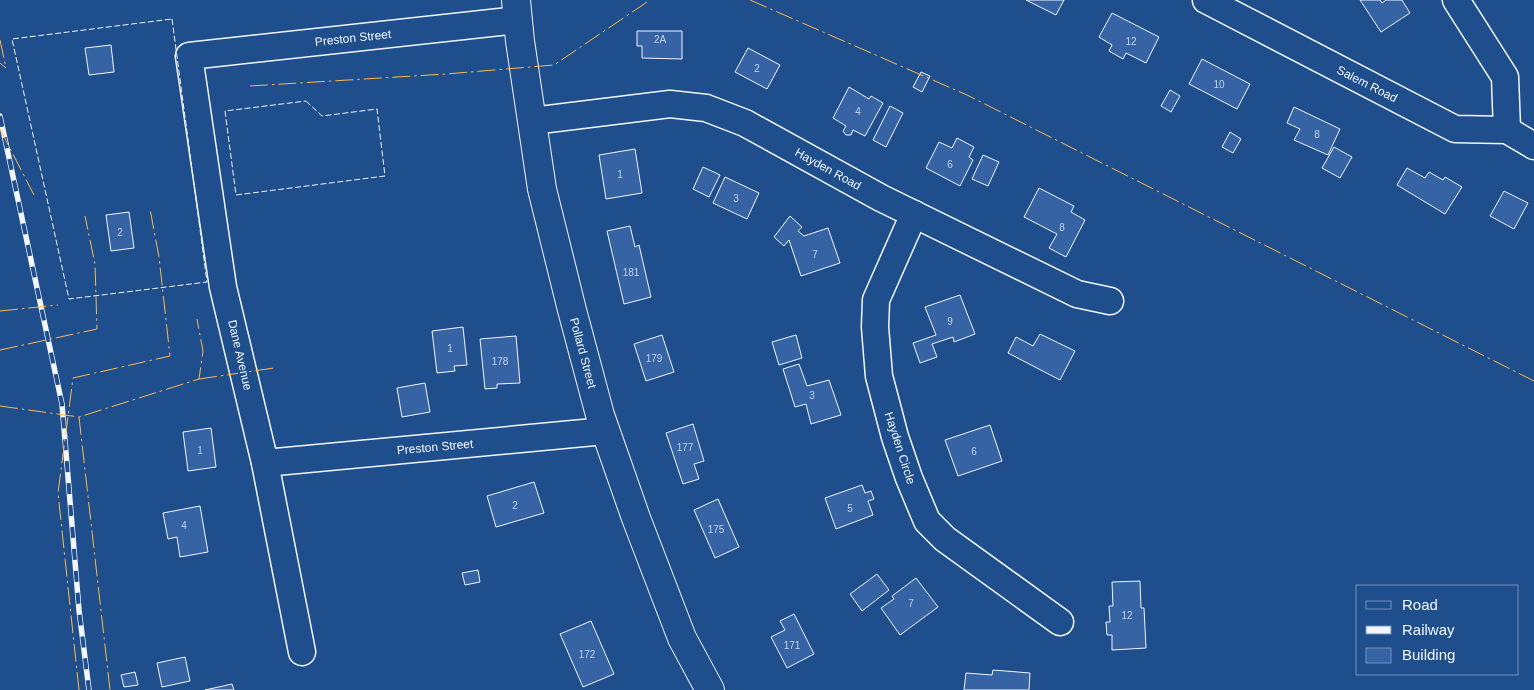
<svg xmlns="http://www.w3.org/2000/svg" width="1534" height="690" viewBox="0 0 1534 690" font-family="Arial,sans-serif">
	<rect width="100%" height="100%" fill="#1f4e8c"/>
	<g fill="#3563a3" stroke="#f2f6ff">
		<polygon points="1026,0 1064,0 1056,15"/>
		<polygon points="1360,0 1380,0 1382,3 1386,0 1402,0 1410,13 1381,32"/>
		<polygon points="1112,13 1159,37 1146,63 1126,53 1123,59 1109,51 1112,45 1099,37"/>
		<polygon points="637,31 682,31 682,59 642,58 642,46 637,46"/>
		<polygon points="111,45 114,72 89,75 85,48"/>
		<polygon points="748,48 780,65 767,89 735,72"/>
		<polygon points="1202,59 1250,84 1237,109 1189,84"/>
		<polygon points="921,72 930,76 922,92 913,87"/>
		<polygon points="849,87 869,99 871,96 883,103 865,136 853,130 851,135 846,135 843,131 846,126 833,118"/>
		<polygon points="1170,90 1180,96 1171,112 1161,106"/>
		<polygon points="890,106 903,113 886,147 873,140"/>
		<polygon points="1294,107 1340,129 1328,155 1294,140 1300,129 1287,123"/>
		<polygon points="1230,132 1241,139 1233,153 1222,147"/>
		<polygon points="957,138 974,147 969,157 973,160 960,186 926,168 939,142 952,148"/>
		<polygon points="1334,147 1352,157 1340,178 1322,168"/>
		<polygon points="635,149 642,193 606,199 599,155"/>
		<polygon points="983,155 999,162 988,186 972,179"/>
		<polygon points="703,167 720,175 709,197 693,189"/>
		<polygon points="1407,168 1425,178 1429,172 1443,180 1445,177 1462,187 1445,214 1397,185"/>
		<polygon points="725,177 759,193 747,219 713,203"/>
		<polygon points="1039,188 1074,206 1071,212 1085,220 1066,257 1049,248 1057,234 1024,217"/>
		<polygon points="1504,191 1528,203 1514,229 1490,216"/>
		<polygon points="129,212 134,248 111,251 106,215"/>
		<polygon points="790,216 802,227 798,231 804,236 828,228 840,263 801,276 789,240 784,246 774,237"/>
		<polygon points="630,226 635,247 639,245 651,297 624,304 607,231"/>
		<polygon points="960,295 975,334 954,342 953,337 932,344 937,357 920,363 913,343 936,335 925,307"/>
		<polygon points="463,327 467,365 454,366 455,371 437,373 432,331"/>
		<polygon points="1040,334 1075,351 1060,380 1008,353 1016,337 1033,346"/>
		<polygon points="662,335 674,372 646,381 634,344"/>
		<polygon points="796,335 802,358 779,365 772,342"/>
		<polygon points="516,336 520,383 497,384 497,388 485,389 480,339"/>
		<polygon points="799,364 807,386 829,380 841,415 811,424 806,404 795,407 783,369"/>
		<polygon points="425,383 430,412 402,417 397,388"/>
		<polygon points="693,424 704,461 694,464 699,479 683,484 666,433"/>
		<polygon points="990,425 1002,461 958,476 945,440"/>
		<polygon points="211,428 216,467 188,471 183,432"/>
		<polygon points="534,482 544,513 496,527 487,496"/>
		<polygon points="862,485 865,493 871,491 874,499 868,501 873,515 836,529 825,498"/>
		<polygon points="718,499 739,547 715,558 694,510"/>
		<polygon points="200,506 208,552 180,557 177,537 168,539 163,513"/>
		<polygon points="478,570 480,582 465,585 462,573"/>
		<polygon points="877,574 889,590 862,611 850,594"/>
		<polygon points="916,578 938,607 900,635 881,608 894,599 892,596"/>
		<polygon points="1140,581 1141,608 1144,608 1146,648 1112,650 1112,635 1107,635 1106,622 1110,622 1109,606 1113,606 1112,582"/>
		<polygon points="794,614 814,654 787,668 771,637 785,630 780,621"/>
		<polygon points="591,621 614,674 583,687 560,634"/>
		<polygon points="185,657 190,681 162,687 157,663"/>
		<polygon points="993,670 1030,673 1029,690 964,690 966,673 992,675"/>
		<polygon points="135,672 138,685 124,687 121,675"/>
		<polygon points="232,684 234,690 205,690"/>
	</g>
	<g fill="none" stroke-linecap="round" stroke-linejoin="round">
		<defs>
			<g id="minor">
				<polyline points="1206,0 1455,129 1507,130 1534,146"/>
				<polyline points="1456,0 1505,77 1507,130"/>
				<polyline points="532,121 670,104 706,108 745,123 881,198 1077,294 1110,301"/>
				<polyline points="914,214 876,300 875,327 879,376 895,437 909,478 927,521 945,539 1060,622"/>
				<polyline points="265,463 605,431"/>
				<polyline points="302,652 265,463 223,287 189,56 518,20"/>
			</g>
			<polyline id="major" points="516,0 520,41 542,189 572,310 600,415 636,518 682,638 710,690"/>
		</defs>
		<use href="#minor" stroke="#f2f6ff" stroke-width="29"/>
		<use href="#major" stroke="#f2f6ff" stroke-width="30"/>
		<use href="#minor" stroke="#1f4e8c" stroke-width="26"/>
		<use href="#major" stroke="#1f4e8c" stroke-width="28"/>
		<defs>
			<polyline id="rail" points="0,116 62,404 79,610 89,690"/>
		</defs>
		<use href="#rail" stroke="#f2f6ff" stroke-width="5.5"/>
		<use href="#rail" stroke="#1f4e8c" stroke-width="4" stroke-dasharray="11" stroke-linecap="butt"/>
		<g stroke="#f2f6ff" stroke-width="1" stroke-dasharray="6 2.5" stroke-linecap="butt">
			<polygon points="172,19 207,282 69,299 12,39"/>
			<polygon points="306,101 322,116 377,109 385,176 236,195 225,111"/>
		</g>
		<g stroke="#ffb74d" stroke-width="1" stroke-dasharray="18 4 2.5 4" stroke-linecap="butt">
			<polyline points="750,0 967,95 1534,381"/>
			<polyline points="0,40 6,68"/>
			<polyline points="0,63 6,68"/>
			<polyline points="250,86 446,74 554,65 650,0"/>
			<polyline points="0,129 34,195"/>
			<polyline points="0,311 58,305"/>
			<polyline points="0,350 97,329 95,264 85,216"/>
			<polyline points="199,379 274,368"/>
			<polyline points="0,406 79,417 199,379 203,351 197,319"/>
			<polyline points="79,417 110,690"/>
			<polyline points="79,690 58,493 73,378 170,356 159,257 150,209"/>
		</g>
	</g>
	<g text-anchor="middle" stroke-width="4" stroke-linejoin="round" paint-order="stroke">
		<g font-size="10" fill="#c3d1e8">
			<text x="660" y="43">2A</text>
			<text x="1131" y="45">12</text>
			<text x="757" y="72">2</text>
			<text x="1219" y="88">10</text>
			<text x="858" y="115">4</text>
			<text x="1317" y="138">8</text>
			<text x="950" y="168">6</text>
			<text x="620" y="178">1</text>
			<text x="736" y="202">3</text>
			<text x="1062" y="231">8</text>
			<text x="120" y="236">2</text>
			<text x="815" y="258">7</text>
			<text x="631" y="276">181</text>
			<text x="950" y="325">9</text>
			<text x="450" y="352">1</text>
			<text x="654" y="362">179</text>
			<text x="500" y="365">178</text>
			<text x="812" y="399">3</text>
			<text x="685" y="451">177</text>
			<text x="200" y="454">1</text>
			<text x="974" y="455">6</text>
			<text x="515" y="509">2</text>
			<text x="850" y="512">5</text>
			<text x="184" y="529">4</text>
			<text x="716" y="533">175</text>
			<text x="911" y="607">7</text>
			<text x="1127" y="619">12</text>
			<text x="792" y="649">171</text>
			<text x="587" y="658">172</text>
		</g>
		<g font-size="12" fill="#f2f6ff" stroke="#1f4e8c">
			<text transform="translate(353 38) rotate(-6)" y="4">Preston Street</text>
			<text transform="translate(1367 84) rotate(27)" y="4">Salem Road</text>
			<text transform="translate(828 169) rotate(29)" y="4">Hayden Road</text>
			<text transform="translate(583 353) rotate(75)" y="4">Pollard Street</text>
			<text transform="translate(240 355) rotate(77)" y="4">Dane Avenue</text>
			<text transform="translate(435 447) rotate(-5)" y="4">Preston Street</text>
			<text transform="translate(900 448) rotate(72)" y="4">Hayden Circle</text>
		</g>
	</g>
	<rect x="1356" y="585" width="162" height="90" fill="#1f4e8c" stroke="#7391ba"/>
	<rect x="1366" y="601" width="25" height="8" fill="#1f4e8c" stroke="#7391ba"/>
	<text x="1402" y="610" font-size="15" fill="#f2f6ff">Road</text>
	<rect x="1366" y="626" width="25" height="8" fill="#f2f6ff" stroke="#7391ba"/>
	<text x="1402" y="635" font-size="15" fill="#f2f6ff">Railway</text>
	<rect x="1366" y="648" width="25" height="15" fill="#3563a3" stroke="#7391ba"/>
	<text x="1402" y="660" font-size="15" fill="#f2f6ff">Building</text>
</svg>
